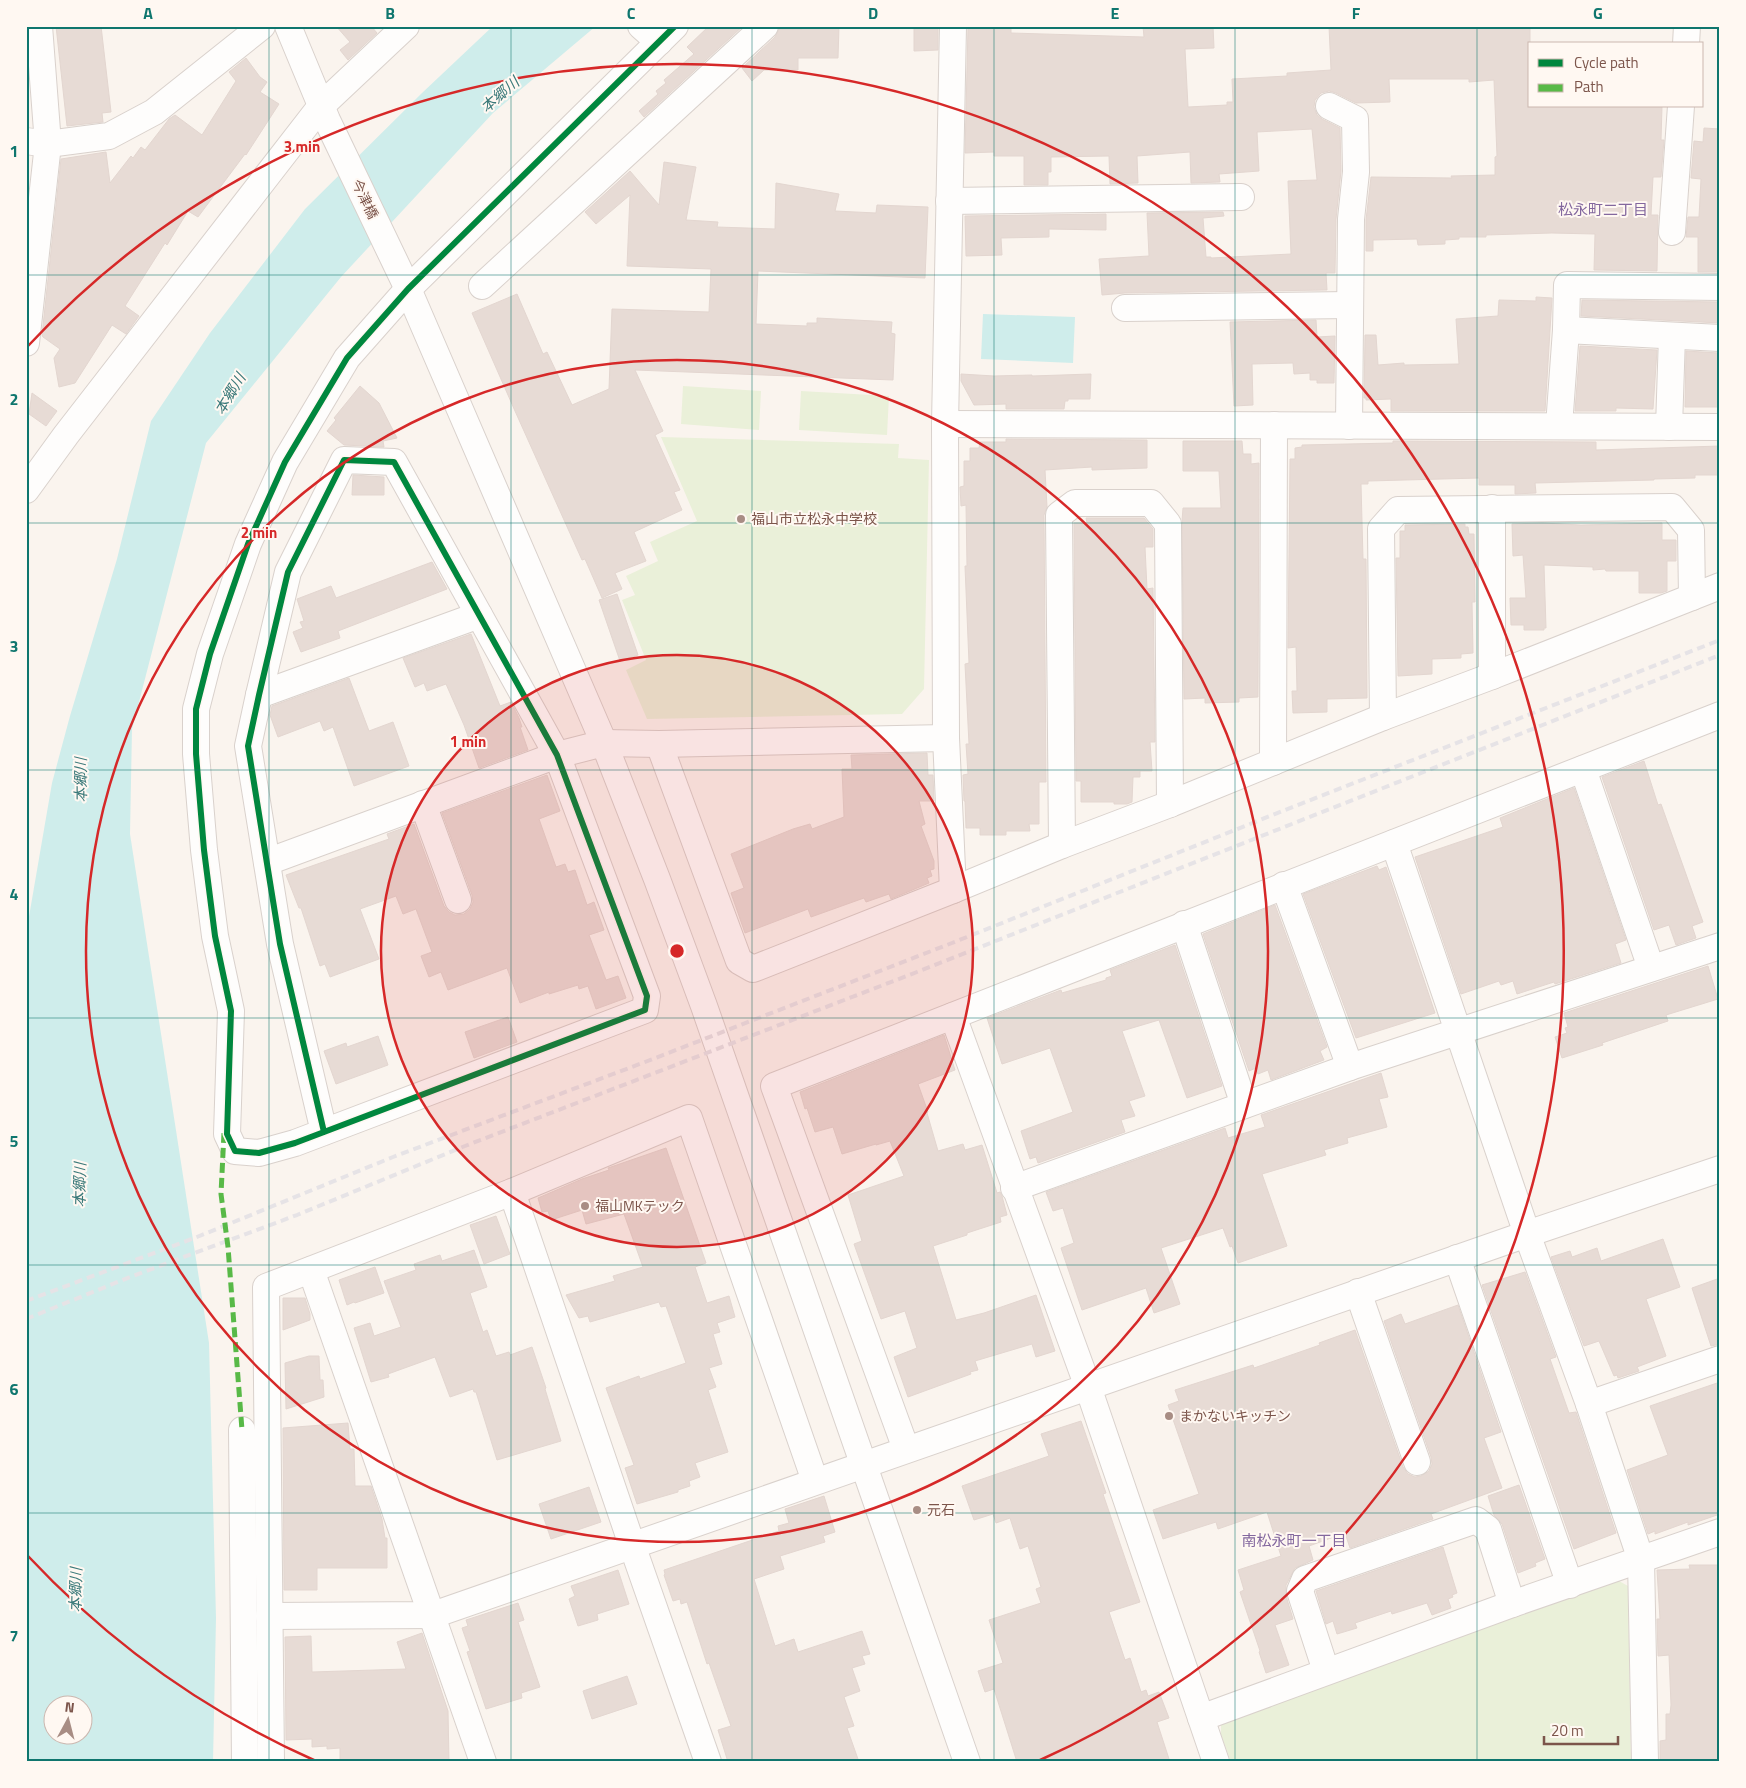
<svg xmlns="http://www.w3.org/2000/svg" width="1746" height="1788" viewBox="0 0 1746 1788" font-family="'Titillium Web','Noto Sans JP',sans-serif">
	<rect width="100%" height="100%" fill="#faf4ee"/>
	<g fill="#eaf0d9">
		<polygon points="683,386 761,391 759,430 681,424"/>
		<polygon points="801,391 889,396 887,435 799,430"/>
		<polygon points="661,437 899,444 898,458 929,460 924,689 902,714 647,719 626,670 646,660 622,600 635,595 626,576 658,561 650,542 697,521"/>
		<polygon points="1619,1581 1628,1586 1631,1762 1231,1762 1221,1735 1221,1724 1228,1717"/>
	</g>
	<g fill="#cfedeb" fill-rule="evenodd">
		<path d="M493,26h103l-103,87 -152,164 -135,166 -74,286 -2,105 79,509 7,275 -3,144h-187v-828l26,-151 18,-67 47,-157 34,-138 59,-88 95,-124 117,-116zM52,1706h30v30h-30z"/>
		<polygon points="983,314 1075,317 1073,363 981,359"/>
	</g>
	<g fill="#e7dbd5" stroke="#e3d6d0">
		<polygon points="56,26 101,26 111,112 102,113 103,122 67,126"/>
		<polygon points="336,26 371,26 377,33 348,60 340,50 350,42"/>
		<polygon points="709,26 743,26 644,117 639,111 658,94 656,91 666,83 664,80 694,54 687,47"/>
		<polygon points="802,26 839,26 838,58 798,58 798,70 764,70 752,81 742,68 775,37 779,29 802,29"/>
		<polygon points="914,26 938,27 938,50 914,51"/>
		<polygon points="1011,26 1011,33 1144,37 1143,26 1213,26 1214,48 1185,49 1188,107 1227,105 1227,102 1233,102 1232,79 1287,76 1287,73 1331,70 1329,26 1530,26 1530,106 1662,106 1661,140 1664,140 1661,177 1653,177 1651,215 1658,215 1657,271 1594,270 1595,234 1552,233 1486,235 1486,237 1459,237 1459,239 1445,240 1445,244 1418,245 1417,239 1373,240 1373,251 1366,251 1366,220 1371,177 1452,178 1451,176 1495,175 1495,157 1497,156 1494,80 1469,82 1469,79 1389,79 1390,102 1356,103 1336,93 1329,91 1321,93 1315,100 1314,107 1317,115 1322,119 1340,128 1341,171 1336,219 1335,273 1326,273 1327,290 1125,293 1102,295 1099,259 1149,256 1147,213 1223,212 1224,216 1203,218 1206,257 1211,257 1211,258 1291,254 1288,181 1317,180 1312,129 1257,132 1259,171 1219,174 1220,182 1191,183 1190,152 1137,156 1138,183 1110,184 1109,156 1051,157 1051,172 1048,172 1048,185 1024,185 1024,156 994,156 994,152 965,153 968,27"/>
		<polygon points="246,58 260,77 267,82 260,92 279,104 246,155 245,154 198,217 188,211 167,245 165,243 125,306 139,316 126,334 112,325 75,383 59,387 54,358 60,349 43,337 42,335 61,159 106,152 110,183 131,156 133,158 141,147 145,150 169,119 175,115 202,135 236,81 229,72"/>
		<polygon points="1704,128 1720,129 1720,272 1698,272 1698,237 1686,237 1688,217 1699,217 1701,179 1691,178 1694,141 1703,142"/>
		<polygon points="664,162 696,167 686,220 718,222 717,227 775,229 776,183 839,194 835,211 876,213 877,205 928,207 925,278 758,271 756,324 807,326 807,323 817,323 817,318 892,322 891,333 895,334 893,380 635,370 663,431 655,435 680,490 674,492 682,510 634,532 646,561 615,573 622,589 602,598 585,559 582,560 515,411 472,313 517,294 543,354 547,352 572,405 609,389 612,309 709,312 711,269 627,266 630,195 596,224 585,212 630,171 659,205"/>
		<polygon points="1106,214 1106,230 1049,229 1049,237 1001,238 1002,255 966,256 965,216"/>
		<polygon points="1536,297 1552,298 1545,411 1391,411 1391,399 1366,400 1366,398 1364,398 1365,335 1376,335 1378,365 1404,363 1404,365 1459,364 1456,319 1498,316 1499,300 1536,301"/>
		<polygon points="1582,300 1720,302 1720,323 1581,316"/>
		<polygon points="1316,320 1317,337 1335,336 1334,383 1317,383 1317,380 1310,380 1310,373 1294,374 1293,363 1252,364 1253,405 1234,406 1230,322"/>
		<polygon points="1580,346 1657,350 1653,409 1616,408 1616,411 1575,411"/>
		<polygon points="1686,351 1719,353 1720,407 1685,407"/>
		<polygon points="961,374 994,376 1032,375 1032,376 1091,374 1090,399 1068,399 1068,401 1065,401 1064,409 1006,409 1006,404 974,405 961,381"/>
		<polygon points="360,386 379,403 397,438 383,441 384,447 344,445 327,431 336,420 334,418"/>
		<polygon points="32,393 57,411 46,426 29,414"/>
		<polygon points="1006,439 1147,440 1147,468 1092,470 1092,467 1045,470 1047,507 1044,515 1046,782 1039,782 1039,824 1029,824 1030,831 1006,831 1006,835 980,835 980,828 966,828 965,801 964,801 963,775 968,774 966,744 969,744 965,664 969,663 965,566 967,566 966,505 961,506 960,487 964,486 964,461 970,461 970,448 979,448 980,442 1006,442"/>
		<polygon points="1183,441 1242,441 1243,454 1251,454 1251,464 1259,463 1258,697 1239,698 1239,702 1205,703 1205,698 1184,699 1182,521 1183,508 1221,508 1219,471 1183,471"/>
		<polygon points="1393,441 1596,442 1596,450 1720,446 1720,475 1695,475 1695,478 1654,479 1654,480 1535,483 1536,493 1515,494 1515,485 1479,485 1479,478 1368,481 1368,484 1361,484 1363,559 1366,559 1367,698 1327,699 1327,712 1293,713 1292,691 1297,691 1296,647 1288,648 1290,459 1295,459 1295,448 1302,447 1302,445 1393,443"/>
		<polygon points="353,475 384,477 384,495 352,495"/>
		<polygon points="1086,518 1144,518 1153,529 1153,547 1145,547 1147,589 1153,588 1155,742 1150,742 1152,771 1140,771 1140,777 1133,777 1132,802 1127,804 1114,804 1114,802 1081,802 1081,781 1076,781 1074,523 1087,523"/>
		<polygon points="1542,523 1581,525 1662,523 1662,540 1676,540 1676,561 1667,561 1667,591 1661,593 1639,593 1639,571 1606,571 1605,569 1593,570 1593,567 1544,565 1546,628 1544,628 1544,630 1524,630 1524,625 1511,625 1510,598 1526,598 1523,555 1513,556 1512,524"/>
		<polygon points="1465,524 1465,527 1468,527 1469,534 1474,534 1475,602 1472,602 1473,653 1461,654 1461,658 1432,659 1432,674 1398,676 1396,558 1400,558 1400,531 1405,531 1405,525"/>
		<polygon points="432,562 447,589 338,631 340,638 301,652 293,632 303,628 300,622 304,621 297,599 331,586 336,598"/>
		<polygon points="617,594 638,655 620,661 599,600"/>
		<polygon points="471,634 500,706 511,702 519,718 522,727 520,727 528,750 479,768 464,725 446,684 427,691 424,683 415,687 403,658"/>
		<polygon points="349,678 369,731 393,722 409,766 354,786 333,727 324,731 320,721 278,737 270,715 272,706"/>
		<polygon points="927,753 928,775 933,775 934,801 919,801 925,824 921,826 934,861 934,869 930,870 932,876 927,878 929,883 891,899 889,894 866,902 864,898 811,917 808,909 745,933 731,893 744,888 731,854 793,829 810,824 812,829 844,817 842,769 852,769 851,755"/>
		<polygon points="1644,761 1658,805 1661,804 1703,922 1692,926 1696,938 1676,945 1669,925 1654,930 1602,777"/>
		<polygon points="547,775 560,811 539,819 556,867 565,864 568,872 575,870 587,905 594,902 604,930 589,935 606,980 618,976 626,998 596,1009 588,986 579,989 578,985 549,994 549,992 520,1003 507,968 448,990 441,972 429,977 421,956 432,952 416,909 403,914 396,896 360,909 379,959 330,977 325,964 320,966 301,908 299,908 286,875 389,839 387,834 414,824 444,906 449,912 455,915 464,914 470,909 473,902 472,895 442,813"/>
		<polygon points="1574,788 1626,940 1615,944 1621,963 1555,984 1554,982 1517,994 1513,981 1501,985 1499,981 1461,994 1415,857 1503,827 1500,818"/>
		<polygon points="1377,866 1379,870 1386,867 1435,1013 1356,1038 1303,894"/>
		<polygon points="1275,905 1327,1047 1320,1051 1324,1060 1271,1080 1268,1070 1258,1074 1256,1068 1249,1071 1203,934"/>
		<polygon points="1175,945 1222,1086 1187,1098 1159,1020 1122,1031 1145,1096 1129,1101 1135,1116 1121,1120 1125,1132 1038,1163 1036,1157 1030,1159 1021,1131 1073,1112 1050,1048 1002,1064 987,1018 1061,990 1062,993 1106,980 1106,978 1112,976 1110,970"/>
		<polygon points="1708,966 1718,999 1666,1015 1668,1021 1602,1043 1603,1045 1562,1058 1555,1037 1567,1033 1565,1028 1568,1027 1564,1013"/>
		<polygon points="508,1017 517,1042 474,1058 465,1032"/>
		<polygon points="944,1035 955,1070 918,1084 928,1112 927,1113 938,1151 963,1144 965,1150 982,1145 997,1193 1000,1192 1002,1196 1007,1215 1000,1217 1001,1222 967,1233 967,1235 933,1246 956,1320 984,1313 1036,1295 1055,1351 1036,1357 1032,1344 975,1361 978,1370 970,1372 971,1374 908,1397 894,1357 917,1348 905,1311 881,1319 854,1244 862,1241 848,1195 904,1176 890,1141 876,1145 876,1144 842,1154 833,1127 815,1132 807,1108 805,1109 800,1092"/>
		<polygon points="378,1036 388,1065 336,1084 324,1051 346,1043 347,1047"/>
		<polygon points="1381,1073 1388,1097 1379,1099 1387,1127 1347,1138 1348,1143 1324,1150 1326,1155 1262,1174 1287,1246 1238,1263 1232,1246 1230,1247 1223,1228 1161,1248 1180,1304 1154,1313 1146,1288 1082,1310 1061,1248 1074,1243 1063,1208 1053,1211 1046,1192 1225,1128 1228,1138 1265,1127 1261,1115"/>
		<polygon points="666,1148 706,1263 695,1267 707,1303 729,1296 735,1317 717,1323 720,1332 713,1334 722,1364 709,1368 716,1387 708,1390 728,1452 695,1463 700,1477 689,1481 690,1486 678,1490 678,1492 637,1504 625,1468 634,1465 606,1388 639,1376 640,1379 686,1363 666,1306 661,1307 659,1302 590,1322 588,1316 579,1318 566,1295 615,1281 613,1276 643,1267 624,1214 586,1224 582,1210 551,1220 548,1211 542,1212 538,1198 582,1179 609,1170 608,1168"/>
		<polygon points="496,1216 510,1254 484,1264 470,1225"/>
		<polygon points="1663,1239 1680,1287 1646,1299 1666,1356 1637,1367 1639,1371 1618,1378 1617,1375 1614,1376 1599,1341 1584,1346 1551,1257 1570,1251 1572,1257 1597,1248 1601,1261"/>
		<polygon points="474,1250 487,1287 470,1293 483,1332 487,1330 496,1356 509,1352 510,1355 532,1347 546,1388 545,1389 561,1441 497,1460 476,1392 474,1392 473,1389 450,1397 435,1357 388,1374 389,1377 371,1382 354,1328 370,1323 374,1336 401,1327 384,1281 416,1270 414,1264 440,1255 442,1261"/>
		<polygon points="375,1267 384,1293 355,1303 354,1302 347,1305 339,1280"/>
		<polygon points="1525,1272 1556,1357 1550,1359 1569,1413 1576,1412 1616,1533 1574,1549 1482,1285"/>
		<polygon points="1720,1278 1720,1344 1711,1346 1692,1288"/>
		<polygon points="283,1298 305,1298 310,1314 310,1320 283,1330"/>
		<polygon points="1458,1305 1501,1432 1484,1438 1502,1488 1431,1514 1433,1519 1350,1548 1345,1533 1309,1546 1313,1560 1295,1568 1286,1585 1286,1596 1293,1619 1275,1625 1289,1665 1266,1673 1259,1652 1260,1651 1240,1592 1244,1590 1238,1570 1281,1556 1267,1512 1218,1529 1216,1522 1163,1539 1153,1510 1199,1494 1168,1405 1179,1401 1175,1390 1253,1365 1254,1368 1320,1345 1319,1343 1355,1330 1403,1467 1408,1474 1415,1477 1421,1476 1429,1471 1432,1464 1431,1457 1384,1321 1401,1314 1405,1324"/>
		<polygon points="309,1356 319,1356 320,1380 323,1380 324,1397 286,1409 285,1363"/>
		<polygon points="1720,1382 1720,1514 1688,1525 1688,1522 1655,1534 1655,1531 1648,1534 1627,1470 1668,1455 1650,1406"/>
		<polygon points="1081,1421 1106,1493 1103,1494 1140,1602 1109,1612 1125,1660 1130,1658 1141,1692 1146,1690 1148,1696 1159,1692 1169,1718 1157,1722 1170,1762 1017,1762 994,1689 985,1692 978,1671 1003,1663 989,1620 1041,1603 1036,1589 1041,1587 1028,1546 1020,1549 1010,1518 996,1523 993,1514 974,1520 962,1486 1049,1456 1041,1434"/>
		<polygon points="348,1423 350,1449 354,1449 355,1486 371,1486 382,1519 385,1538 387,1538 387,1568 317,1568 317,1590 284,1590 283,1428"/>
		<polygon points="1519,1485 1545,1559 1535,1563 1536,1566 1518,1573 1502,1524 1494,1515 1488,1496"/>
		<polygon points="589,1487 601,1522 551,1539 539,1504"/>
		<polygon points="824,1496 835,1532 823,1536 825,1542 780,1556 784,1569 754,1579 775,1646 794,1639 798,1652 862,1631 870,1654 862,1656 865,1664 852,1668 860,1691 844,1697 854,1726 847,1728 859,1762 728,1762 718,1730 731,1726 709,1663 707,1664 687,1602 681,1604 680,1599 673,1601 664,1575 665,1574 664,1570 779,1531 778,1526 789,1523 785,1509"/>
		<polygon points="1443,1547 1457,1593 1452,1595 1453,1597 1448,1599 1451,1608 1432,1615 1427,1603 1392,1614 1391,1611 1355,1623 1357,1628 1337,1634 1333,1621 1326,1624 1316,1591"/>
		<polygon points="1689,1565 1720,1565 1720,1762 1660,1762 1660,1741 1666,1740 1666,1714 1670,1714 1671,1705 1669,1655 1658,1656 1657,1619 1660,1619 1657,1570 1690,1569"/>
		<polygon points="618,1570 629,1604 597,1614 598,1620 578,1626 569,1599 575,1596 571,1586"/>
		<polygon points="518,1603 524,1620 518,1622 540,1687 521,1693 522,1698 486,1709 467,1652 470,1651 462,1628 468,1626 466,1620"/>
		<polygon points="422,1633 448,1711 449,1762 340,1762 340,1748 327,1749 327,1746 312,1747 312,1739 286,1740 285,1637 311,1636 312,1672 406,1669 397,1642"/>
		<polygon points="627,1676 637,1704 592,1719 583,1691"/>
	</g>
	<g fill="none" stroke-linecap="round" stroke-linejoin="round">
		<defs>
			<g id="minor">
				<polyline points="288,26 327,120 408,289 604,743 657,879 704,1006 967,1762"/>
				<polyline points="641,26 659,42"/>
				<polyline points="953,26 945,424 946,738 953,890"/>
				<polyline points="1686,44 1687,26"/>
				<polyline points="1329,106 1355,119 1356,172 1351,219 1349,426"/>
				<polyline points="26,141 48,144 109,136 154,112 262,26"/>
				<polyline points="949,201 1241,197"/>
				<polyline points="1672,232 1681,106"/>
				<polyline points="482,286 765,26"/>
				<polyline points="1125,308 1350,305"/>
				<polyline points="1566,330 1567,285 1720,287"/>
				<polyline points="26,343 48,144 39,26"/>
				<polyline points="945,424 1720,427"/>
				<polyline points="1559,426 1566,330 1720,338"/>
				<polyline points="1669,427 1672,336"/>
				<polyline points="26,490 66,435 321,106 406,26"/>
				<polyline points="1492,676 1492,508"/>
				<polyline points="259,695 479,615"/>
				<polyline points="1383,717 1381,529 1398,510 1672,507 1691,530 1692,597"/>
				<polyline points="659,744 739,961 753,969 953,890 1062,845 1170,804 1383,717 1492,676 1720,586"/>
				<polyline points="1273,762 1274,425"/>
				<polyline points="1583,769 1651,968"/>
				<polyline points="423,804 458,900"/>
				<polyline points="1394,843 1527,1234 1589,1404 1641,1560 1645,1762"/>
				<polyline points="1062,845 1059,515 1075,503 1151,503 1168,524 1170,804"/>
				<polyline points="267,862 557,755 604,743 659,744 946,738"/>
				<polyline points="1284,885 1350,1067"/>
				<polyline points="1184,924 1244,1105"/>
				<polyline points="953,1016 1088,1387 1216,1762"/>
				<polyline points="324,1132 280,944 248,746 259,695 288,572 344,460 394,462 557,755 647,996 645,1010 324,1132 295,1143 259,1153 235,1151 227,1134 231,1011 215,936 204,850 196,754 196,709 210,654 248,544 285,462 347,358 408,289 675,26"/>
				<polyline points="1014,1188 1350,1067 1720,946"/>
				<polyline points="512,1192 632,1545 708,1762"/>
				<polyline points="1457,1258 1570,1585"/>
				<polyline points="311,1270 483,1762"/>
				<polyline points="1358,1292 1417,1462"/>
				<polyline points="1589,1404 1720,1359"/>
				<polyline points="242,1430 245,1762"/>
				<polyline points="906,1449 774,1086 1720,715"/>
				<polyline points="269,1616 433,1615 1527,1234 1720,1169"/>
				<polyline points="1326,1671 1300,1591 1305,1579 1476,1520 1488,1529 1512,1604"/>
				<polyline points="1201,1718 1512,1604 1720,1532"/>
				<polyline points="271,1762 266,1287 512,1192 689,1118 815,1481"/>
			</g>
		</defs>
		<use href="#minor" stroke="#d9d1cc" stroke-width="28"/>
		<use href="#minor" stroke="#fefdfc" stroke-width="26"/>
		<g stroke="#e6e3e6" stroke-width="4" stroke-dasharray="8 5" stroke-linecap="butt">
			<polyline points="26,1301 197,1237 393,1157 645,1062 952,943 1285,810 1720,640"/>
			<polyline points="26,1319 130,1277 297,1215 465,1146 917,972 1720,655"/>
		</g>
		<polyline stroke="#58b947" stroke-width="5" stroke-dasharray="10 5" stroke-linecap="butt" points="224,1133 221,1194 228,1247 242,1430"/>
		<defs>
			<polyline id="cycleway" points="324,1132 280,944 248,746 259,695 288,572 344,460 394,462 557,755 647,996 645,1010 324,1132 295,1143 259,1153 235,1151 227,1134 231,1011 215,936 204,850 196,754 196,709 210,654 248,544 285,462 347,358 408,289 675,26"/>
		</defs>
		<use href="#cycleway" stroke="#fff8f2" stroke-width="9"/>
		<use href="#cycleway" stroke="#00873e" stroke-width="6"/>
	</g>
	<path fill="none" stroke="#0f766e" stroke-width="1" stroke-opacity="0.55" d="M269,26v1736M511,26v1736M752,26v1736M994,26v1736M1235,26v1736M1477,26v1736M26,275h1694M26,523h1694M26,770h1694M26,1018h1694M26,1265h1694M26,1513h1694"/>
	<circle cx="677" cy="951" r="296" fill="#d62828" fill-opacity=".12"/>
	<g fill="none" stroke="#d62828" stroke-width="2.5">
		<circle cx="677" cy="951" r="296"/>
		<circle cx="677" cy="951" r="591"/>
		<path d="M316 1761A887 887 0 0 1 28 1556M28 346A887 887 0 1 1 1038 1761"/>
	</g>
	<g fill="#a88d84" stroke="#fff8f2" stroke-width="2">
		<circle cx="741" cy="519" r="5"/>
		<circle cx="585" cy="1206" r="5"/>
		<circle cx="1169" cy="1416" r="5"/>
		<circle cx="917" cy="1510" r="5"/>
	</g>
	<g text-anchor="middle" stroke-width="4" stroke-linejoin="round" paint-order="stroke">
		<g font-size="14" fill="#7c554b" stroke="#fff8f2">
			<text transform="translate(365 199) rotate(64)" y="5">今津橋</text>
		</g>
		<g font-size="14" fill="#7c554b" stroke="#fff8f2" text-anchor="start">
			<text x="751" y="524">福山市立松永中学校</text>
			<text x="595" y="1211">福山MKテック</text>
			<text x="1179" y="1421">まかないキッチン</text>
			<text x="927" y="1515">元石</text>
		</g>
		<g font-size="15" font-style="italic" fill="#3a7979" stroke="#fff8f2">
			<text transform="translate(500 95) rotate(-41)" y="5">本郷川</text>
			<text transform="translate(230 394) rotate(-59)" y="5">本郷川</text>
			<text transform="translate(81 780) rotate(-90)" y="5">本郷川</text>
			<text transform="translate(80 1185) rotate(-89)" y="5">本郷川</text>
			<text transform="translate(76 1590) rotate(-89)" y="5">本郷川</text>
		</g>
		<g font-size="15" fill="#83679e" stroke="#fff8f2">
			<text x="1603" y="215">松永町二丁目</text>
			<text x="1294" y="1546">南松永町一丁目</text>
		</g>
	</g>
	<circle cx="677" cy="951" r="8" fill="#d62828" stroke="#fff8f2" stroke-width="2.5"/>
	<g font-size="15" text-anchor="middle" font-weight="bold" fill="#d62828" stroke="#fff8f2" stroke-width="4" stroke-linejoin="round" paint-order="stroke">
		<text x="302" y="152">3 min</text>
		<text x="259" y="538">2 min</text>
		<text x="468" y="747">1 min</text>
	</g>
	<rect width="1746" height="1788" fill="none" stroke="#fff8f2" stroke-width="55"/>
	<rect x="1528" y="42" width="175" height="65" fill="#fff8f2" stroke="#cbb7af"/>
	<rect x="1538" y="59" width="25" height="8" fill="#00873e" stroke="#cbb7af"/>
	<text x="1574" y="68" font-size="15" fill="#7c554b">Cycle path</text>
	<rect x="1538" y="84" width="25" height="8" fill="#58b947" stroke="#cbb7af"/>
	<text x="1574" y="92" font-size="15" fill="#7c554b">Path</text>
	<g transform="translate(68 1720) rotate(7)"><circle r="24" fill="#fff8f2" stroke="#cbb7af"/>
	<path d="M0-4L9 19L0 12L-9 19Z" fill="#a88d84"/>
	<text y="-8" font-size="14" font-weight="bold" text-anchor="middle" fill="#7c554b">N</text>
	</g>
	<path d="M1544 1736v8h74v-8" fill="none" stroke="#7c554b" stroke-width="2.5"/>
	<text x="1551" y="1736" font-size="15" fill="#7c554b" stroke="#fff8f2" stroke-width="4" paint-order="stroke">20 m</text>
	<rect x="28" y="28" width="1690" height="1732" fill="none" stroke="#0f766e" stroke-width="2"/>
	<g font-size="16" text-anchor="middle" font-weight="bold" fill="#0f766e">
		<text x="148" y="19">A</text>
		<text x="390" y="19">B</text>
		<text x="631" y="19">C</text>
		<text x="873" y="19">D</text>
		<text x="1115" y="19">E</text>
		<text x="1356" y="19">F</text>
		<text x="1598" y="19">G</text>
		<text x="14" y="157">1</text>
		<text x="14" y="405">2</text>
		<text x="14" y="652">3</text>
		<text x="14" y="900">4</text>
		<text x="14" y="1147">5</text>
		<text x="14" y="1395">6</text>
		<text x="14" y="1642">7</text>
	</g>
</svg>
